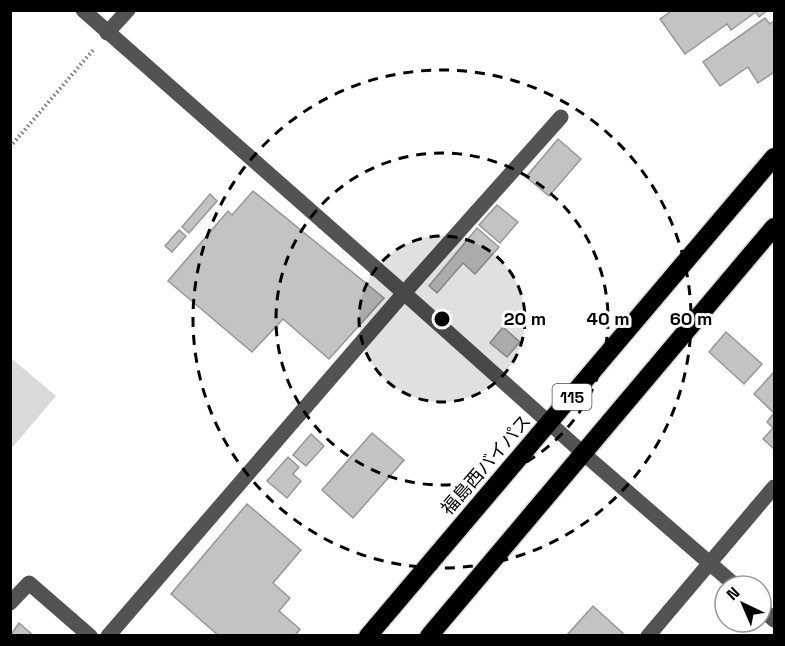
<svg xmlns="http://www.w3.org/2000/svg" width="785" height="646" viewBox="0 0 785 646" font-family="'Space Grotesk','Noto Sans JP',sans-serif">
	<rect width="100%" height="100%" fill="#fff"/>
	<polygon fill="#dadada" points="11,358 56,396 11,449"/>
	<g fill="#c3c3c3" stroke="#979797" stroke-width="1.5">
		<polygon points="673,10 768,10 759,17 756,12 731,30 727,24 685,54 660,19"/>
		<polygon points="765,18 770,24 774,21 774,72 758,83 748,67 720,86 703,62"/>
		<polygon points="558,139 581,159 549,196 526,177"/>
		<polygon points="253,191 384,298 329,359 283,319 252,352 168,281 228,211 232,215"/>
		<polygon points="210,194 217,201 189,233 182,227"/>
		<polygon points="497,205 518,222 500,243 479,225"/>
		<polygon points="477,228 499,247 475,274 463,263 437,293 429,286"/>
		<polygon points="179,230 186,236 172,252 165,246"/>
		<polygon points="503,327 520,342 507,357 490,343"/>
		<polygon points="726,332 762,364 744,384 709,352"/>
		<polygon points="774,372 774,413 754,394"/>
		<polygon points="774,413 774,449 763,439 773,428 767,422"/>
		<polygon points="372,433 404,460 353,518 322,490"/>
		<polygon points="311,434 324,446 306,466 293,455"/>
		<polygon points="288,457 299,467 293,474 301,481 287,498 267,481"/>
		<polygon points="247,504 301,550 273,583 290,598 279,611 300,629 295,636 219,636 171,594"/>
		<polygon points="593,606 626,636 566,636"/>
		<polygon points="19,623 34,636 10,636"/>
	</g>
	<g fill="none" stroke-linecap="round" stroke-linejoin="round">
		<defs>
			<g id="highway">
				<polyline points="368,636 774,157"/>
				<polyline points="429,636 774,227"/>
			</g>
		</defs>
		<use href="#highway" stroke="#dbdbdb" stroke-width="21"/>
		<polyline stroke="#757575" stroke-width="4" stroke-dasharray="1.5 3" stroke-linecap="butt" points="10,147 94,49"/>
		<g stroke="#535353" stroke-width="15">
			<polyline points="83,10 404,293 584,454 736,586"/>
			<polyline points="107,33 128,10"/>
			<polyline points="10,603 29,583 90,636"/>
			<polyline points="761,608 774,620"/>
			<polyline points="108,636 404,293 561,117"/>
			<polyline points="648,636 774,487"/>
		</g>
		<use href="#highway" stroke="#000" stroke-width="18"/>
	</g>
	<circle cx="442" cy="319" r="83" fill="#000" fill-opacity=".12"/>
	<g fill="none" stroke="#000" stroke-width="3" stroke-dasharray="10 8">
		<circle cx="442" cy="319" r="83"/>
		<circle cx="442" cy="319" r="166"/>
		<circle cx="442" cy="319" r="249"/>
	</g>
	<g text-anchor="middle" stroke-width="6" stroke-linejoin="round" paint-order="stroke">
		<rect fill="#fff" stroke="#4c4c4c" stroke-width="1.5" x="552.5" y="384" width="39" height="26" rx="4.5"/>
		<g font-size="16" font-weight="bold" fill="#000">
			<text x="572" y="403">115</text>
		</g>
		<g font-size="18" fill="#000" stroke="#fff">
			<text transform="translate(486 465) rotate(-49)" y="6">福島西バイパス</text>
		</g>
	</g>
	<circle cx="442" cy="319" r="9" fill="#000" stroke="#fff" stroke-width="3"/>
	<g font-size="18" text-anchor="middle" font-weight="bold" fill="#000" stroke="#fff" stroke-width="6" stroke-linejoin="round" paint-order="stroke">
		<text x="525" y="325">20 m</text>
		<text x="608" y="325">40 m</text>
		<text x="691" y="325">60 m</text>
	</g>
	<rect width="785" height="646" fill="none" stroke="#000000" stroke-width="24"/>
	<g transform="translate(743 604) rotate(316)"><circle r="28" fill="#ffffff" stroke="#999999" stroke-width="1.5"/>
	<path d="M0-4.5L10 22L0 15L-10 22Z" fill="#000000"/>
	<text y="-9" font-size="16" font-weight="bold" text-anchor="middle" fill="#000000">N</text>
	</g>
</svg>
